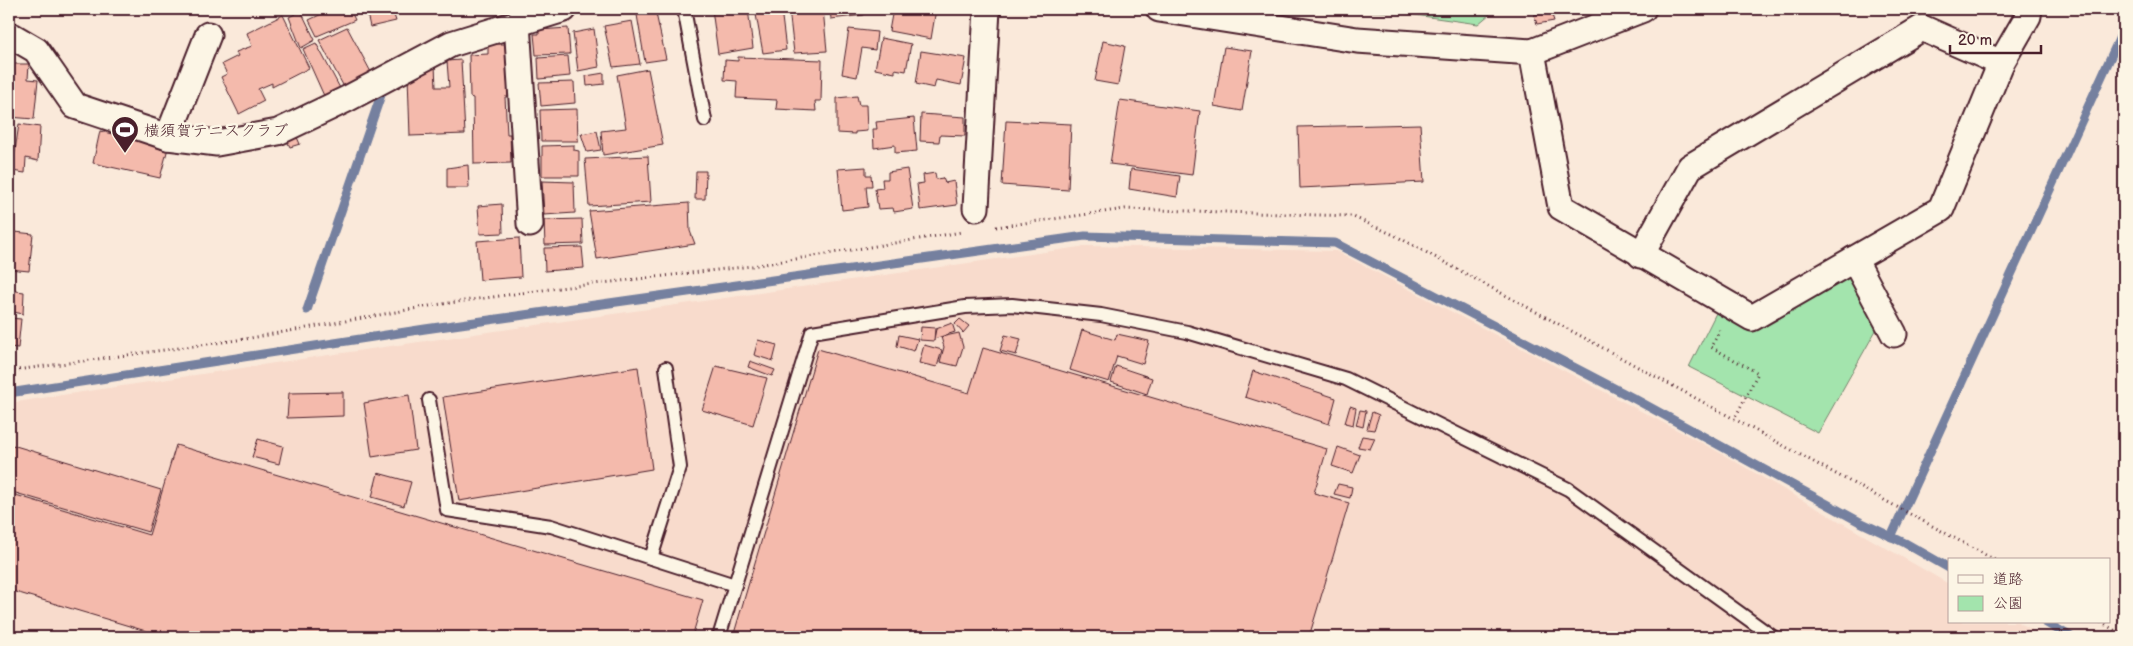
<svg xmlns="http://www.w3.org/2000/svg" width="2133" height="646" viewBox="0 0 2133 646" font-family="'Balsamiq Sans','Klee One',sans-serif">
	<rect width="100%" height="100%" fill="#fae9da"/>
	<filter id="ink" filterUnits="userSpaceOnUse"><feTurbulence type="fractalNoise" baseFrequency=".02" numOctaves="2"/><feDisplacementMap in="SourceGraphic" scale="10" xChannelSelector="R" yChannelSelector="G"/><feConvolveMatrix kernelMatrix="1 2 1 2 8 2 1 2 1" color-interpolation-filters="sRGB"/></filter>
	<g filter="url(#ink)">
		<polygon fill="#f8dbcc" points="1087,246 1336,251 1715,450 1949,584 1949,622 2018,622 2045,637 9,637 9,403 315,357"/>
		<g fill="#a3e4ad" stroke="#76826c">
			<polygon points="1311,9 1496,9 1478,24 1394,12"/>
			<polygon points="1854,259 1884,316 1818,433 1689,367 1722,301 1752,318"/>
		</g>
		<g fill="none" stroke-linecap="round" stroke-linejoin="round">
			<g stroke="#75809f" stroke-width="9">
				<polyline points="307,310 382,92"/>
				<polyline points="9,393 425,329 1085,236 1335,243 1633,398 1860,522 1905,543 1949,568"/>
				<polyline points="1891,537 2124,28"/>
				<polyline points="2045,622 2071,637"/>
			</g>
		</g>
		<g fill="#f4baac" stroke="#4a1f2b">
			<polygon points="332,9 350,9 355,20 317,36 309,20"/>
			<polygon points="366,9 392,9 396,21 370,27"/>
			<polygon points="636,9 655,9 666,59 645,62"/>
			<polygon points="712,9 748,9 753,48 718,54"/>
			<polygon points="755,9 781,9 786,50 763,53"/>
			<polygon points="789,9 823,9 827,51 794,53"/>
			<polygon points="830,9 864,9 864,15 831,19"/>
			<polygon points="893,9 936,9 931,39 889,31"/>
			<polygon points="301,11 315,40 301,48 289,17"/>
			<polygon points="1551,12 1554,21 1537,24 1534,15"/>
			<polygon points="283,15 309,68 272,87 272,83 258,89 264,101 239,114 221,77 227,74 222,64 238,56 236,52 252,46 247,33"/>
			<polygon points="632,21 640,64 613,67 604,26"/>
			<polygon points="347,27 372,74 344,87 319,40"/>
			<polygon points="568,28 570,54 536,55 534,34 539,34 539,30"/>
			<polygon points="594,29 599,67 578,71 573,33"/>
			<polygon points="849,29 877,32 875,50 862,48 857,77 842,74"/>
			<polygon points="881,38 911,44 906,71 895,69 895,73 875,69"/>
			<polygon points="1103,41 1125,46 1118,85 1095,81"/>
			<polygon points="316,43 341,90 325,98 303,49"/>
			<polygon points="488,44 506,44 508,97 505,97 507,134 510,134 511,163 474,164 473,98 470,97 469,55 488,54"/>
			<polygon points="1224,47 1252,51 1242,111 1214,106"/>
			<polygon points="921,51 966,58 961,85 936,80 934,88 916,84"/>
			<polygon points="568,56 570,76 539,79 538,58"/>
			<polygon points="738,57 822,60 821,101 815,101 816,111 776,109 777,100 736,98 737,81 724,80 725,60 738,61"/>
			<polygon points="461,60 465,134 410,136 408,76 435,65 436,87 449,87 447,61"/>
			<polygon points="10,64 29,64 28,79 38,80 34,119 9,117"/>
			<polygon points="648,69 663,145 603,155 601,131 626,128 617,75"/>
			<polygon points="604,73 604,84 587,86 586,76"/>
			<polygon points="574,82 575,103 541,106 539,83"/>
			<polygon points="857,96 859,105 866,105 867,131 855,132 855,134 837,133 837,98"/>
			<polygon points="1120,100 1200,111 1192,175 1110,164"/>
			<polygon points="577,109 578,141 541,141 540,110"/>
			<polygon points="921,114 965,117 965,136 940,135 939,142 920,141"/>
			<polygon points="914,118 917,151 895,153 895,145 874,148 873,129 877,129 876,122"/>
			<polygon points="9,121 14,122 10,162 9,162"/>
			<polygon points="1006,121 1071,124 1068,190 1002,185"/>
			<polygon points="19,124 40,127 38,161 26,158 25,173 12,171"/>
			<polygon points="1420,124 1424,182 1300,188 1298,127"/>
			<polygon points="100,131 168,148 160,178 93,163"/>
			<polygon points="597,131 601,150 587,152 581,134"/>
			<polygon points="296,135 300,144 290,147 286,139"/>
			<polygon points="574,145 574,150 579,151 579,176 542,176 542,146"/>
			<polygon points="648,156 651,202 589,206 585,159"/>
			<polygon points="468,165 469,188 447,188 447,168"/>
			<polygon points="866,167 866,175 871,175 872,186 866,186 868,207 842,210 838,169"/>
			<polygon points="907,169 913,209 894,212 893,208 878,209 875,189 883,188 882,179 888,179 888,172"/>
			<polygon points="1131,169 1180,176 1177,197 1129,189"/>
			<polygon points="696,171 706,171 705,199 695,199"/>
			<polygon points="935,173 936,179 943,178 945,183 954,181 957,205 920,210 917,184 924,183 923,175"/>
			<polygon points="542,181 574,182 575,213 544,215"/>
			<polygon points="689,203 690,231 695,244 597,259 589,211"/>
			<polygon points="502,204 503,233 480,234 478,206"/>
			<polygon points="582,219 583,244 545,245 544,220"/>
			<polygon points="15,232 33,234 29,271 9,269 9,237 14,237"/>
			<polygon points="519,238 521,277 480,280 477,241"/>
			<polygon points="582,247 584,268 545,271 544,248"/>
			<polygon points="9,290 24,292 23,314 9,311"/>
			<polygon points="9,318 21,319 18,348 9,347"/>
			<polygon points="960,319 969,326 963,333 955,324"/>
			<polygon points="952,323 955,332 934,339 936,329"/>
			<polygon points="921,327 935,328 934,341 920,340"/>
			<polygon points="1082,330 1115,340 1117,334 1149,341 1143,364 1117,356 1109,382 1070,370"/>
			<polygon points="959,333 963,347 957,366 940,362 944,347 941,337"/>
			<polygon points="899,335 918,339 914,351 897,346"/>
			<polygon points="1005,335 1021,339 1016,355 1000,351"/>
			<polygon points="758,340 777,345 773,361 754,355"/>
			<polygon points="924,345 942,350 937,367 919,363"/>
			<polygon points="983,348 1327,449 1314,493 1349,503 1309,637 733,637 818,349 969,393"/>
			<polygon points="750,361 775,370 772,376 748,367"/>
			<polygon points="716,366 767,378 753,425 702,410"/>
			<polygon points="1116,366 1152,378 1147,394 1111,382"/>
			<polygon points="638,367 652,469 459,501 443,397"/>
			<polygon points="1253,371 1336,398 1329,424 1245,397"/>
			<polygon points="343,392 343,416 287,418 289,393"/>
			<polygon points="409,395 416,450 372,457 364,403"/>
			<polygon points="1350,406 1356,408 1353,425 1345,423"/>
			<polygon points="1360,410 1366,411 1363,427 1356,425"/>
			<polygon points="1372,412 1379,415 1374,430 1367,429"/>
			<polygon points="1362,436 1375,438 1370,449 1358,447"/>
			<polygon points="258,439 283,446 279,464 252,457"/>
			<polygon points="9,444 161,490 148,532 9,491"/>
			<polygon points="176,445 703,600 692,637 166,637 9,590 9,493 149,535"/>
			<polygon points="1338,447 1360,455 1353,473 1332,466"/>
			<polygon points="378,473 411,482 404,506 372,497"/>
			<polygon points="1338,484 1352,487 1350,498 1334,494"/>
		</g>
		<g fill="none" stroke-linecap="round" stroke-linejoin="round">
			<defs>
				<g id="lane">
					<polyline points="684,9 705,120"/>
					<polyline points="429,400 447,510 551,526 735,585"/>
					<polyline points="651,558 680,467 666,368"/>
					<polyline points="719,637 812,332 965,307 1012,305 1101,315 1187,332 1346,379 1568,489 1773,637"/>
				</g>
				<g id="street">
					<polyline points="1159,9 1357,40 1532,52 1643,9"/>
					<polyline points="517,23 530,224"/>
					<polyline points="9,36 12,36 36,50 75,106 168,137 217,143 278,132 347,99 451,44 564,9"/>
					<polyline points="1532,52 1561,207 1752,318 1941,209 2001,63 2028,16 2029,9"/>
					<polyline points="168,137 208,35"/>
					<polyline points="976,208 987,9"/>
					<polyline points="1641,255 1690,167 1922,28 2001,63"/>
					<polyline points="1854,259 1894,334"/>
				</g>
			</defs>
			<use href="#lane" stroke="#4a1f2b" stroke-width="16"/>
			<use href="#street" stroke="#4a1f2b" stroke-width="29"/>
			<g stroke="#4a1f2b" stroke-width="3" stroke-dasharray="1 4" stroke-linecap="butt">
				<polyline points="996,227 1125,209 1351,216 1394,235 1995,560"/>
				<polyline points="1720,330 1711,347 1758,373 1735,418"/>
				<polyline points="9,371 245,339 435,305 550,289 752,266 962,232"/>
				<polyline points="2101,622 2124,636"/>
			</g>
			<use href="#lane" stroke="#fcf5e5" stroke-width="12"/>
			<use href="#street" stroke="#fcf5e5" stroke-width="25"/>
		</g>
	</g>
	<defs>
		<symbol id="stadium-pin" viewBox="-11 -11 22 30"><path d="M0 17L-7.5 6A9.5 9.5 0 1 1 7.5 6Z" fill="#4a1f2b" stroke="#fcf5e5"/><path d="M0-5a6.5 5 0 1 0 0 10a6.5 5 0 1 0 0-10ZM-3.5-1.8h7v3.6h-7Z" fill="#fff"/></symbol>
	</defs>
	<g fill-rule="evenodd">
		<use href="#stadium-pin" x="109" y="114" width="32" height="43"/>
	</g>
	<g text-anchor="middle" stroke-width="5" stroke-linejoin="round" paint-order="stroke">
		<g font-size="16" fill="#4a1f2b" stroke="#fcf5e5" text-anchor="start">
			<text x="144" y="136">横須賀テニスクラブ</text>
		</g>
	</g>
	<rect width="2133" height="646" fill="none" stroke="#fcf5e5" stroke-width="30"/>
	<rect x="15" y="15" width="2103" height="616" fill="none" stroke="#4a1f2b" stroke-width="2" filter="url(#ink)"/>
	<rect x="1948" y="558" width="162" height="65" fill="#fcf5e5" stroke="#b59f9b"/>
	<rect x="1958" y="575" width="25" height="8" fill="#fcf5e5" stroke="#b59f9b"/>
	<text x="1993" y="584" font-size="15" fill="#4a1f2b">道路</text>
	<rect x="1958" y="596" width="25" height="15" fill="#a3e4ad" stroke="#b59f9b"/>
	<text x="1993" y="608" font-size="15" fill="#4a1f2b">公園</text>
	<path d="M1950 45v8h91v-8" fill="none" stroke="#4a1f2b" stroke-width="2.5"/>
	<text x="1958" y="45" font-size="15" fill="#4a1f2b" stroke="#fcf5e5" stroke-width="4" paint-order="stroke">20 m</text>
</svg>
